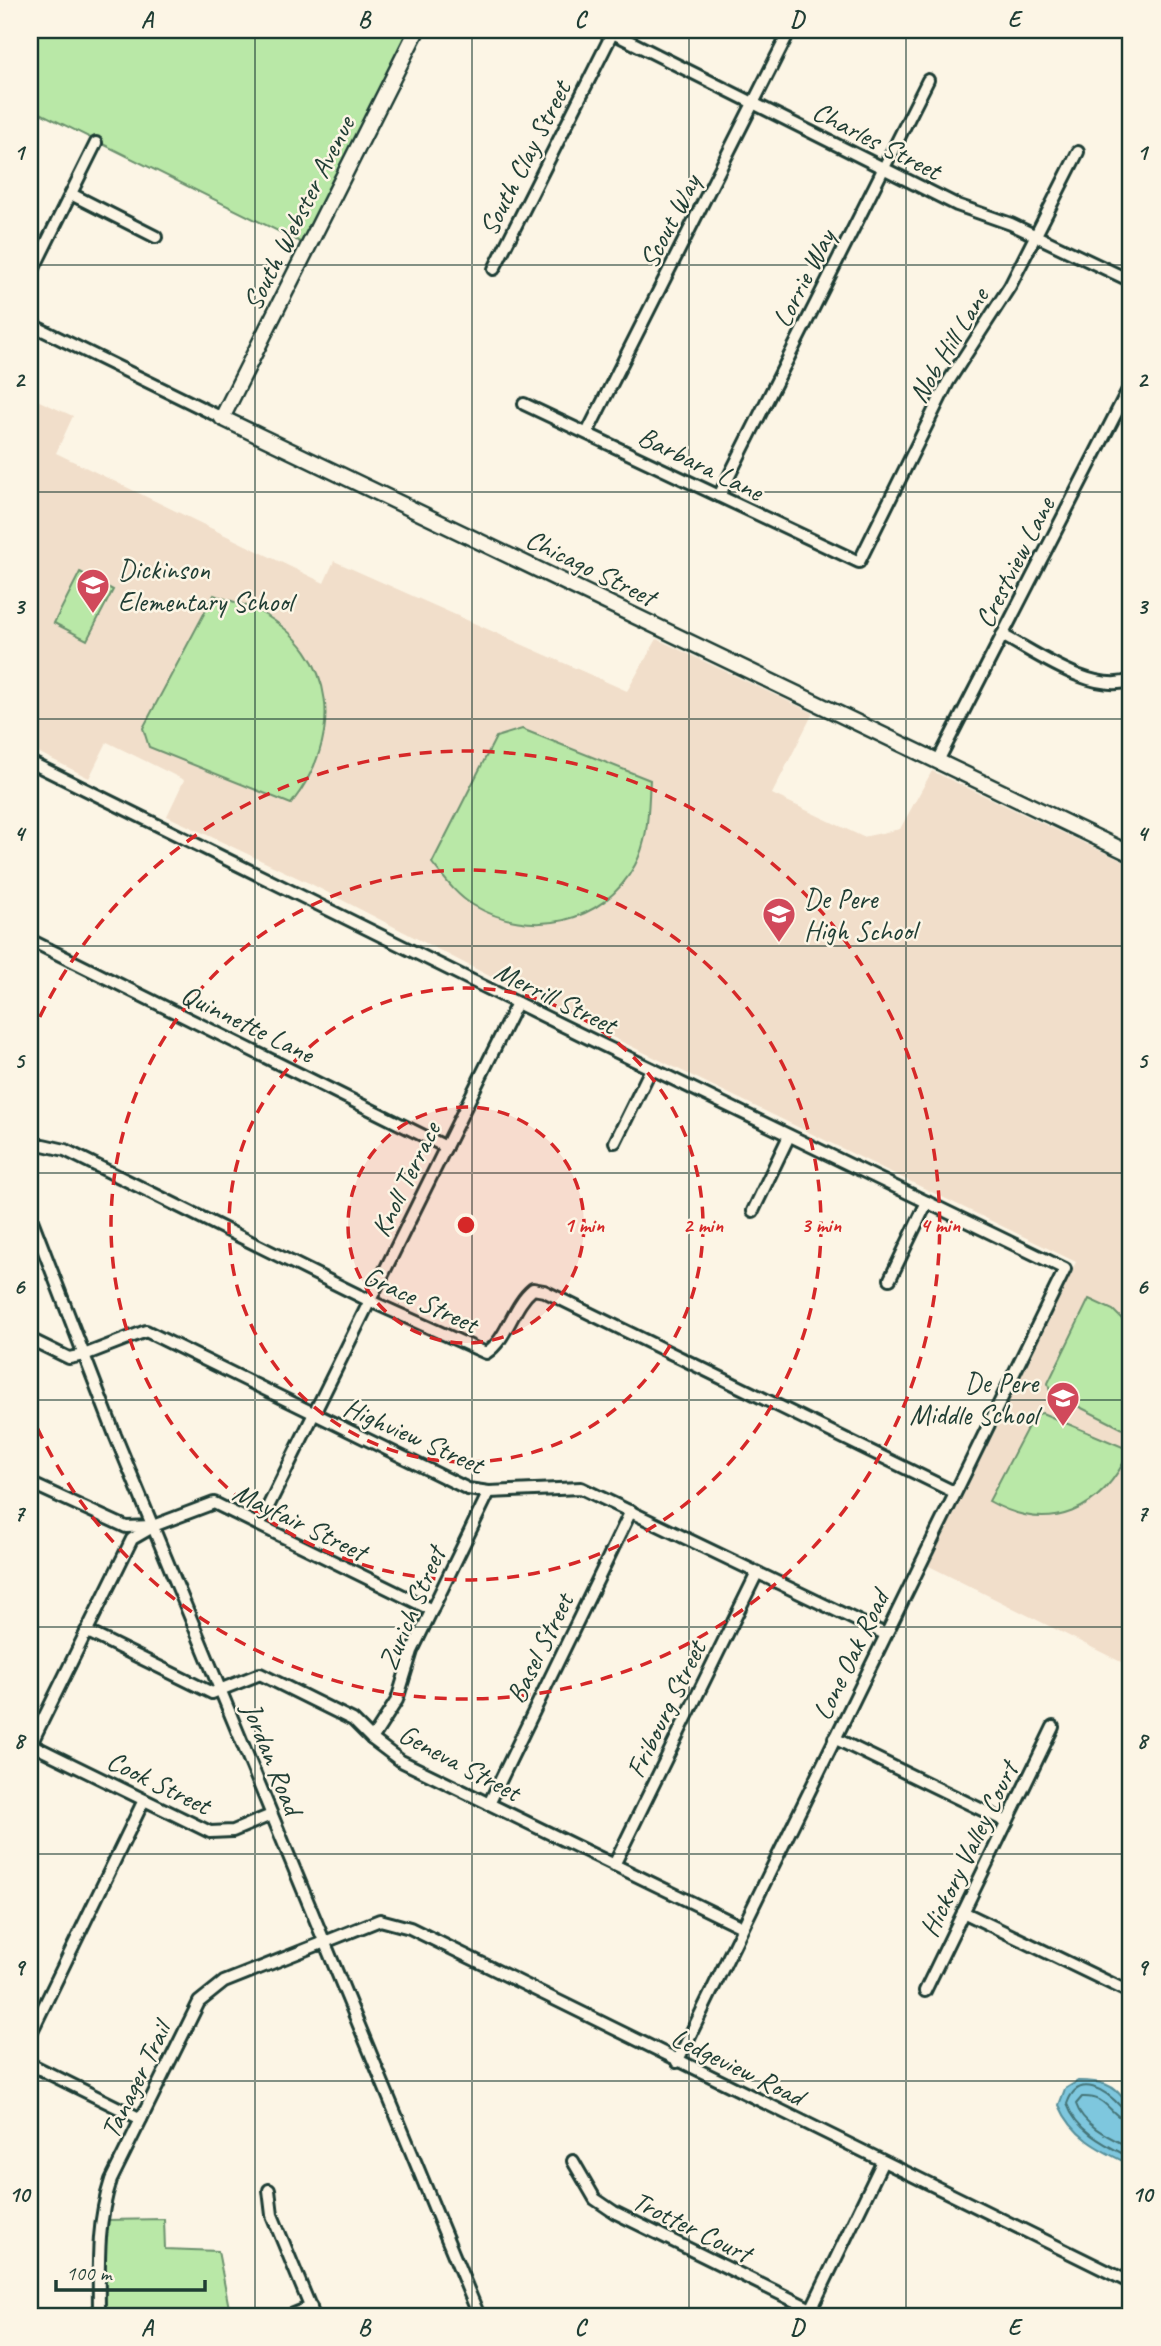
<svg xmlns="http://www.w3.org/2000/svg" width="1161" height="2346" viewBox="0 0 1161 2346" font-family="Caveat,sans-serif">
	<rect width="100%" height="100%" fill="#fcf5e5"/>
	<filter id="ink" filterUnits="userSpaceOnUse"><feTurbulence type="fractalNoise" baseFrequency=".0143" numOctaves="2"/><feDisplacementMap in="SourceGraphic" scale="14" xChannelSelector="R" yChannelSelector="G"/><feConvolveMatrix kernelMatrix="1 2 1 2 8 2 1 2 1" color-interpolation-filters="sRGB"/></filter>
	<g filter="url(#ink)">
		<polygon fill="#f1deca" points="30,397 73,416 56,453 324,583 334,561 627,691 657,639 813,713 772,794 863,837 900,829 932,771 1131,865 1131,1667 927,1565 1076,1262 540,1002 313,885 167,816 184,780 107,742 89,778 30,748"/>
		<g fill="#b9e8a7" stroke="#6c926e" stroke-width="2">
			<polygon points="30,30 417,30 308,246 30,108"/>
			<polygon points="80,572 113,590 87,640 54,623"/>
			<path d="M214,595c15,6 32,9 46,17 79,43 83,126 31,192l-142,-57 -6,-19z"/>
			<path d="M522,729l128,51c-2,29 -1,59 -15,85 -32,60 -105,74 -162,40 -16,-9 -29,-27 -41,-42l64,-126z"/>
			<polygon points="1089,1299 1113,1310 1131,1328 1131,1433 1050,1392 1048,1383"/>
			<path d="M1042,1413l88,37c-28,61 -80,86 -141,51l45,-86z"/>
			<polygon points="164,2219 165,2249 218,2251 230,2313 118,2314 112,2313 105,2305 106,2220"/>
		</g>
		<path fill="#7ec7de" stroke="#58909a" stroke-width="2" d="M1078,2081c21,0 37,2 48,22l5,-2v64c-31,-15 -58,-27 -72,-60l6,-16z"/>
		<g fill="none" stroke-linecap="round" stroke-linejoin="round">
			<g stroke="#457478" stroke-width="2">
				<path d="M1131,2109l-9,-1c-15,-17 -44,-37 -55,-4 10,28 39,41 64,54"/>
				<path d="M1131,2118l-13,-2c-13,-11 -16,-20 -36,-19l-6,7c7,22 35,34 55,44"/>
			</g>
			<defs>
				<g id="minor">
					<polyline points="607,30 957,205 1011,224 1131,281"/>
					<polyline points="71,194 156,237"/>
					<polyline points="494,269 614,30"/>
					<polyline points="30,276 96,143"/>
					<polyline points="30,324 222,418"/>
					<polyline points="524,404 859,562 948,382 1010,286 1078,152"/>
					<polyline points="587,433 790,30"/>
					<polyline points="719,496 928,80"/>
					<path d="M1002,635c34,18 92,60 129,45"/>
					<polyline points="938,761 1131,384"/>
					<polyline points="30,762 582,1035 1065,1269 677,2062"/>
					<polyline points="30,940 446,1147"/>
					<polyline points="615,1142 651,1069"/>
					<path d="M30,1146l13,-1 22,5 305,151 116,52c22,-14 26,-47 47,-64l11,2 410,201"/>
					<polyline points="753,1211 789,1136"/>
					<polyline points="30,1215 115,1435 479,2316"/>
					<polyline points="890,1279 927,1202"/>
					<polyline points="30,1339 69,1358 84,1355 146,1331 468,1489 489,1492 581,1488 885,1634"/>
					<polyline points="30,1483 126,1527 153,1526 214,1503 432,1610"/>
					<polyline points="259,1525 517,1003"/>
					<polyline points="86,1631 212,1693 260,1674 353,1720 372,1739 401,1761 742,1927"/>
					<polyline points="834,1738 1007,1822"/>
					<polyline points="372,1739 397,1700 412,1651 489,1492"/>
					<polyline points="30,1744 210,1832 233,1831 271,1815"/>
					<polyline points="30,1746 132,1539 151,1528"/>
					<polyline points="489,1804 631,1511"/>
					<polyline points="614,1865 757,1573"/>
					<polyline points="963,1912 1131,1993"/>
					<polyline points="925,1991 1053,1727"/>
					<polyline points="30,2035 144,1800"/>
					<polyline points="30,2064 141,2119"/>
					<polyline points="573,2161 595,2199 614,2212 811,2309"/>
					<polyline points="269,2190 272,2215 314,2316"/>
					<path d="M99,2316c0,-47 -3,-91 12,-136l88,-178 25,-20 156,-62 30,8 721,355"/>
					<polyline points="289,2316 311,2307"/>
					<polyline points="808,2316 882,2163"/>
				</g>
				<polyline id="tertiary" points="417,30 222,418 1131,854"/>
			</defs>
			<use href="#minor" stroke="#1f3d34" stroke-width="16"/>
			<use href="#tertiary" stroke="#1f3d34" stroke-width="19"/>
			<use href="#minor" stroke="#fcf5e5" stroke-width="10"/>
			<use href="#tertiary" stroke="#fcf5e5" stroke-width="14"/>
		</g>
	</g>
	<path fill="none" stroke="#1f3d34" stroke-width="2" stroke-opacity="0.55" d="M255,30v2286M472,30v2286M689,30v2286M906,30v2286M30,265h1101M30,492h1101M30,719h1101M30,946h1101M30,1173h1101M30,1400h1101M30,1627h1101M30,1854h1101M30,2081h1101"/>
	<circle cx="466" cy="1225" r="118" fill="#d62828" fill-opacity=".12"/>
	<g fill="none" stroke="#d62828" stroke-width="3.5" stroke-dasharray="12 9">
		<circle cx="466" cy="1225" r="118"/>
		<circle cx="466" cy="1225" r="237"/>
		<circle cx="466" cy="1225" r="355"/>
		<path d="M31 1036A474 474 0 1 1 31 1414"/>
	</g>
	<defs>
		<symbol id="school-pin" viewBox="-11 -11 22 30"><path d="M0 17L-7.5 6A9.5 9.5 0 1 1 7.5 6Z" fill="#d1495b" stroke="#fcf5e5"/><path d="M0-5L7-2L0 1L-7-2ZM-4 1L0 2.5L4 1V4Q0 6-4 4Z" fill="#fff"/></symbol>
	</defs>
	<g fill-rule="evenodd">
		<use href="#school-pin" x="74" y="566" width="38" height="52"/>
		<use href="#school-pin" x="760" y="895" width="38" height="52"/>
		<use href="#school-pin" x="1044" y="1379" width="38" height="52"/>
	</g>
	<g text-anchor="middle" stroke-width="5" stroke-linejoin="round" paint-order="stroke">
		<g font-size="28" fill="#1f3d34" stroke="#fcf5e5">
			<text transform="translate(877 140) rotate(27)" y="10">Charles Street</text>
			<text transform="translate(524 158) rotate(-63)" y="10">South Clay Street</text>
			<text transform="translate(298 213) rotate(-63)" y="10">South Webster Avenue</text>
			<text transform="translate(669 221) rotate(-63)" y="10">Scout Way</text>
			<text transform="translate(803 278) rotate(-63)" y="10">Lorrie Way</text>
			<text transform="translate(948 345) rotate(-59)" y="10">Nob Hill Lane</text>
			<text transform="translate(701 463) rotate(26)" y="10">Barbara Lane</text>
			<text transform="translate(1014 562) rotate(-63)" y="10">Crestview Lane</text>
			<text transform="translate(591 567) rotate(26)" y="10">Chicago Street</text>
			<text transform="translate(556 997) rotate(26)" y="10">Merrill Street</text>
			<text transform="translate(248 1023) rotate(26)" y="10">Quinnette Lane</text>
			<text transform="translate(405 1179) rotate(-64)" y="10">Knoll Terrace</text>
			<text transform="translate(421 1299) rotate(25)" y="10">Grace Street</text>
			<text transform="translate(414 1435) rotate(24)" y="10">Highview Street</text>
			<text transform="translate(300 1521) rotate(26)" y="10">Mayfair Street</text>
			<text transform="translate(411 1608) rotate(-67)" y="10">Zurich Street</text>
			<text transform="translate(539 1648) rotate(-64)" y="10">Basel Street</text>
			<text transform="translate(850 1655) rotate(-64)" y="10">Lone Oak Road</text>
			<text transform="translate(665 1709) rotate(-64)" y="10">Fribourg Street</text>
			<text transform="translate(273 1758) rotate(68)" y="10">Jordan Road</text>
			<text transform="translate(460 1762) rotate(28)" y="10">Geneva Street</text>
			<text transform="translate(159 1782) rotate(26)" y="10">Cook Street</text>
			<text transform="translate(968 1849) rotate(-64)" y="10">Hickory Valley Court</text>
			<text transform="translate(738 2066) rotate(26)" y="10">Ledgeview Road</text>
			<text transform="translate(135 2080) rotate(-64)" y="10">Tanager Trail</text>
			<text transform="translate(692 2226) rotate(26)" y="10">Trotter Court</text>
		</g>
		<g font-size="28" fill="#1f3d34" stroke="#fcf5e5" text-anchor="start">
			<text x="118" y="579">Dickinson<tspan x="118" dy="32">Elementary School</tspan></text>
			<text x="804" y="908">De Pere<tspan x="804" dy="32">High School</tspan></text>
			<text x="1038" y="1392" text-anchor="end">De Pere<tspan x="1038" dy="32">Middle School</tspan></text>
		</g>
	</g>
	<circle cx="466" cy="1225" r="10" fill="#d62828" stroke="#fcf5e5" stroke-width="3.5"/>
	<g font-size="21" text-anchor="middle" font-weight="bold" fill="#d62828" stroke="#fcf5e5" stroke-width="5" stroke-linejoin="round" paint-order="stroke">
		<text x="584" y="1232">1 min</text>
		<text x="703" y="1232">2 min</text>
		<text x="821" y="1232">3 min</text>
		<text x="940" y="1232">4 min</text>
	</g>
	<rect width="1161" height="2346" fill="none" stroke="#fcf5e5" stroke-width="77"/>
	<path d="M56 2280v10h149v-10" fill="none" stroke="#1f3d34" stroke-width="3.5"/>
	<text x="66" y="2280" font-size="21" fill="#1f3d34" stroke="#fcf5e5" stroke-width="5" paint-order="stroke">100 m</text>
	<rect x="38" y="38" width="1084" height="2270" fill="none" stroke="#1f3d34" stroke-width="2.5"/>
	<g font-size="23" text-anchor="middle" font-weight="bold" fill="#1f3d34">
		<text x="147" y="27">A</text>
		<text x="364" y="27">B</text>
		<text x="580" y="27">C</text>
		<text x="797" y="27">D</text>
		<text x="1014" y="27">E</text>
		<text x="19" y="160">1</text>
		<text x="1142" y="160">1</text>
		<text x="19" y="387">2</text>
		<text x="1142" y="387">2</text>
		<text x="19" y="614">3</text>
		<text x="1142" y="614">3</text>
		<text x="19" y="841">4</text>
		<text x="1142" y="841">4</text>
		<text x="19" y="1068">5</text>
		<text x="1142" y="1068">5</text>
		<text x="19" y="1294">6</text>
		<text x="1142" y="1294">6</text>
		<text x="19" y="1521">7</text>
		<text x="1142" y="1521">7</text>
		<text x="19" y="1748">8</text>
		<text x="1142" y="1748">8</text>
		<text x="19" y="1975">9</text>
		<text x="1142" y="1975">9</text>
		<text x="19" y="2202">10</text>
		<text x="1142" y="2202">10</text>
		<text x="147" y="2335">A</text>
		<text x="364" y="2335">B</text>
		<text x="580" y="2335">C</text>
		<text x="797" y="2335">D</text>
		<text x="1014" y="2335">E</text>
	</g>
</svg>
